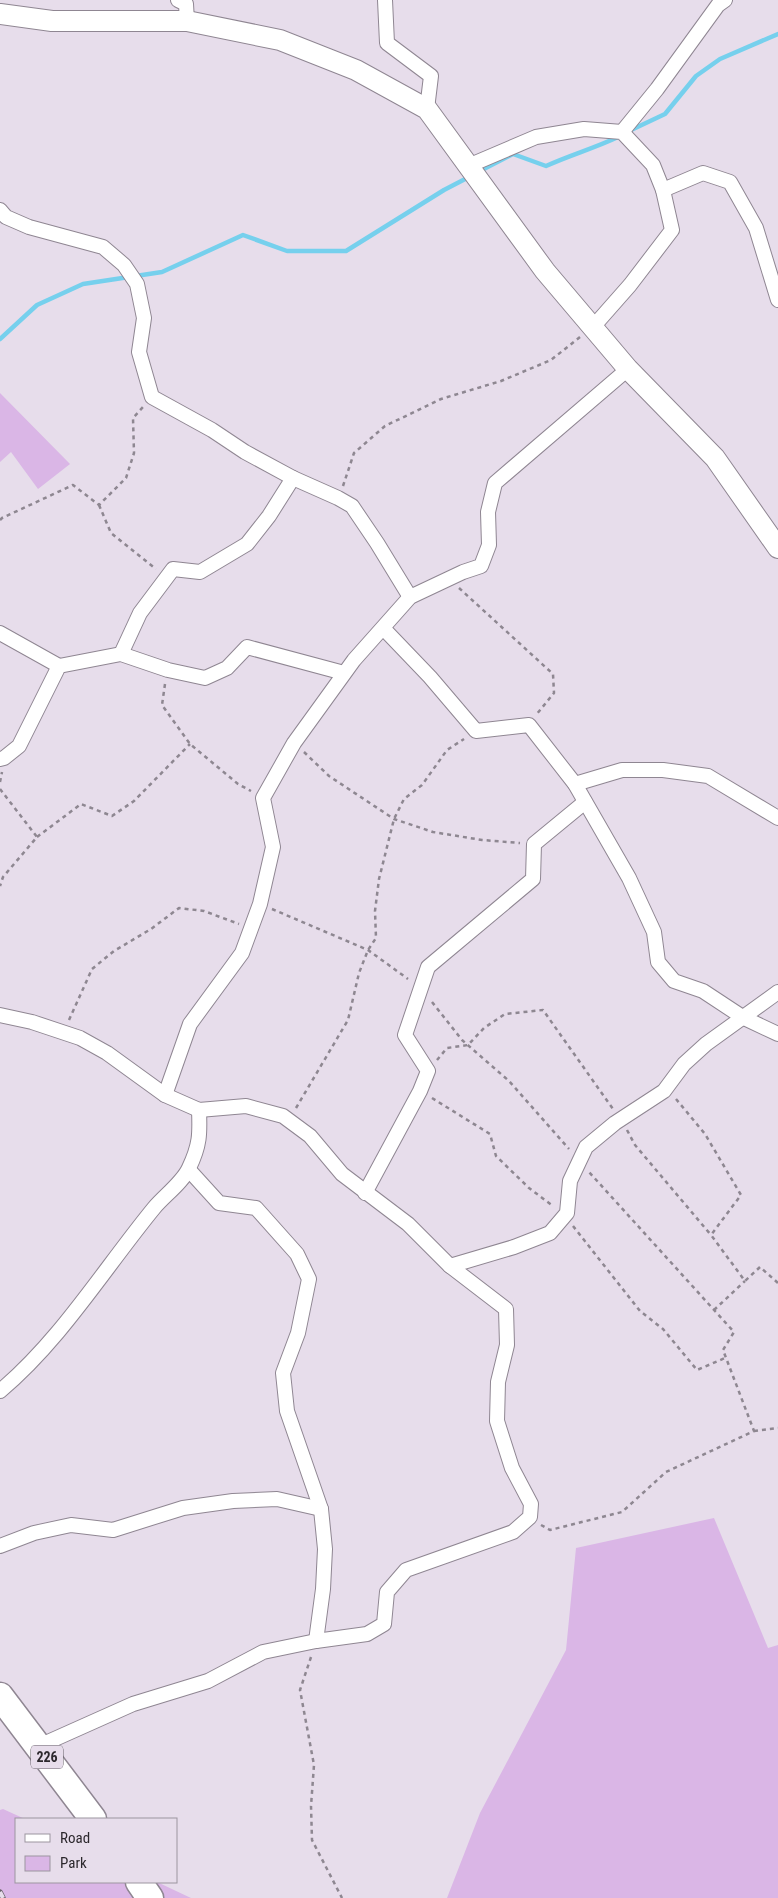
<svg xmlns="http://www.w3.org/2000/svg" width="778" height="1898" viewBox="0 0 778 1898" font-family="'Roboto Condensed',sans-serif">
	<rect width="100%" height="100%" fill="#e7ddeb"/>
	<g fill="#dab6e6">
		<polygon points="0,393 70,464 38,489 11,452 0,462"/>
		<polygon points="714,1518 768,1648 778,1645 778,1898 447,1898 480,1813 566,1650 576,1548"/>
		<polygon points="3,1809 25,1819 16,1819 16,1882 157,1882 191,1898 0,1898 0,1810"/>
	</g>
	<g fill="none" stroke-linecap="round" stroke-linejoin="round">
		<g stroke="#76d0ed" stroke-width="4.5">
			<polyline points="629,131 665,114 696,76 720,59 778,34"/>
			<path d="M478,172l35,-18 33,12c24,-11 49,-18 72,-29"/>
			<polyline points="0,339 37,305 83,284 162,272 243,235 287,251 346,251 444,190 469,177"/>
		</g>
		<defs>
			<g id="street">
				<polyline points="178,0 186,4 187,21"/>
				<polyline points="385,0 387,43 431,76 427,109"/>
				<polyline points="622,132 657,89 718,5 725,0"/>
				<polyline points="468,166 536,137 584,129 622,132 653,165 663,190 703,173 730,182 756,228 778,300"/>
				<polyline points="0,210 6,217 29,227 103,247 124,265 137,284 144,318 139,352 152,397 212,430 245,452 293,478 338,498 352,506 377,543 410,597"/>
				<polyline points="593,327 630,285 672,230 663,190"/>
				<polyline points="384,629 430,677 476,731 529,725 575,784 629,878 654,932 658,962 674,981 703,991 744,1018 778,1034"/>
				<polyline points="0,633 59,666"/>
				<polyline points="121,654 140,613 173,569 200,572 247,544 269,516 293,478"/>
				<polyline points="0,759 4,758 19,746 59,666 121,654 168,670 205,678 227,668 247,647 344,673"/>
				<polyline points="575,784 622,770 663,770 708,776 778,818"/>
				<polyline points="0,1015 32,1022 80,1038 107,1053 165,1095 199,1110 246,1106 283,1116 310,1136 342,1174 408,1224 450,1266 514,1247 550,1233 567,1213 570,1181 586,1147 615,1123 664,1091 684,1064 706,1044 778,992"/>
				<polyline points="165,1095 190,1024 242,953 260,904 273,847 263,798 294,743 354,660 410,597 463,572 481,566 489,545 488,512 495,483 628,369"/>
				<polyline points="189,1170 219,1203 256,1208 297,1254 309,1279 298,1333 283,1373 287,1411 321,1509 325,1549 323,1589 316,1641"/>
				<polyline points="365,1193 420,1091 428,1071 405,1035 428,967 533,879 534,844 585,802"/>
				<path d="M0,1391c60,-50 104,-122 154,-183 10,-12 29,-26 35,-40 11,-23 11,-34 10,-58"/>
				<polyline points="0,1546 34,1533 71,1525 113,1530 183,1508 233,1501 277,1499 321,1509"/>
				<polyline points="39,1746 133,1704 208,1681 263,1652 316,1641 367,1634 384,1624 387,1592 406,1570 513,1532 530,1517 531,1504 512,1468 497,1421 498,1382 507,1345 506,1309 450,1266"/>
			</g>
			<polyline id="secondary" points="0,14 52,21 187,21 280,40 356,70 427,109 545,271 628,369 715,458 778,548"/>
			<g id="highway">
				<polyline points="0,1696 93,1819"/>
				<polyline points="139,1882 150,1898"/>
			</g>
		</defs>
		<use href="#street" stroke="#8f8692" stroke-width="16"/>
		<use href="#secondary" stroke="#8f8692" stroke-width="22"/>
		<use href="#highway" stroke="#8f8692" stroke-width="29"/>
		<g stroke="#8e8791" stroke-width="2.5" stroke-dasharray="4 4" stroke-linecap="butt">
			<polyline points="343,486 354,453 385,426 441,399 501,381 551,360 580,337"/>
			<polyline points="99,505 111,533 156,569"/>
			<polyline points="0,520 2,518 73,485 99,505 126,478 134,453 133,418 143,407"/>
			<polyline points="459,588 553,674 554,693 536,715"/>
			<polyline points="165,684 162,705 190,744 238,784 251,791"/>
			<polyline points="304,752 329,776 394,819 433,832 482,840 520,843"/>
			<polyline points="0,782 2,772"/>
			<polyline points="0,789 37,837 3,877 0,886"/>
			<polyline points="37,837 81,804 112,816 134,801 190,744"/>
			<polyline points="272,909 368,950 408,979"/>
			<polyline points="432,1002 462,1040 509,1081 569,1149"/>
			<polyline points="69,1020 92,969 114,951 151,929 179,908 204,911 239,924"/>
			<polyline points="437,1060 447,1048 468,1045 484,1028 505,1014 543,1010 613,1109"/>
			<polyline points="432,1098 490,1134 496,1156 529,1188 553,1206"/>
			<polyline points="676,1099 705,1134 741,1195 711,1235 745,1281 760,1267 778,1283"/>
			<polyline points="296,1108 348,1020 359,973 368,950 376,938 375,911 379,879 394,819 404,799 422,785 447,750 464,739"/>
			<polyline points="627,1130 635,1145 711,1235"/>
			<polyline points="573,1226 640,1311 663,1329 697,1370 725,1358"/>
			<polyline points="714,1310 745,1281"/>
			<polyline points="754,1431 778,1428"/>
			<polyline points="541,1525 550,1530 622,1512 666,1472 754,1431 723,1350 734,1332 589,1172"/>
			<polyline points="311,1657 300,1690 314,1765 311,1806 312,1840 342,1898"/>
		</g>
		<use href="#street" stroke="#fff" stroke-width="14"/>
		<use href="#secondary" stroke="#fff" stroke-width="20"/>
		<use href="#highway" stroke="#fff" stroke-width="26"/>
		<defs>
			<polyline id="rail" points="0,1892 3,1898"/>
		</defs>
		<use href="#rail" stroke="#6a646c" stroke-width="5.5"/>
		<use href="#rail" stroke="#e7ddeb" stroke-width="4" stroke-dasharray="11" stroke-linecap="butt"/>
	</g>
	<g text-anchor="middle" stroke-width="5" stroke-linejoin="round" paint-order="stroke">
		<rect fill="#e7ddeb" stroke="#645e66" stroke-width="1" x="31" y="1745.5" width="32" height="23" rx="4"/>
		<g font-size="14" font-weight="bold" fill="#2c282d">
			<text x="47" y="1762">226</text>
		</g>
	</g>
	<rect x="15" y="1818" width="162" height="65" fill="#e7ddeb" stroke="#9c959f"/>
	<rect x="25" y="1834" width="25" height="8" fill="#ffffff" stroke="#9c959f"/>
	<text x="60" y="1843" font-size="15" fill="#2c282d">Road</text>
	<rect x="25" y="1856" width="25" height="15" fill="#dab6e6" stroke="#9c959f"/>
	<text x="60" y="1868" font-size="15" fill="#2c282d">Park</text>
</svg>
